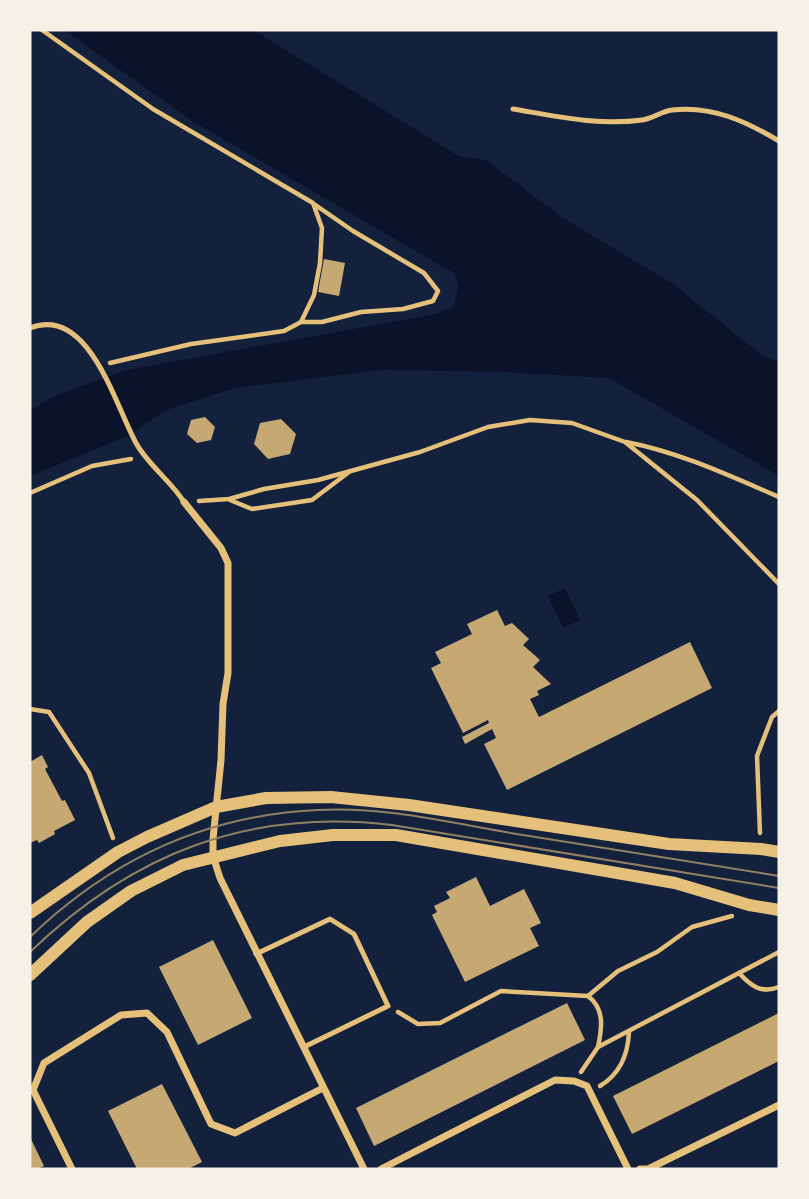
<svg xmlns="http://www.w3.org/2000/svg" width="809" height="1199" viewBox="0 0 809 1199" font-family="Poppins,sans-serif">
	<rect width="100%" height="100%" fill="#14213d"/>
	<g fill="#0b132b">
		<polygon points="64,30 253,30 459,156 486,160 560,216 673,284 763,356 779,362 779,476 609,378 501,372 381,370 235,388 166,410 126,437 30,476 30,411 52,397 126,370 436,314 454,306 458,287 455,274 192,121"/>
		<polygon points="565,588 580,620 563,628 548,596"/>
	</g>
	<g fill="#c6a872">
		<polygon points="324,259 345,263 339,296 318,292"/>
		<polygon points="205,417 215,427 211,440 197,443 187,434 191,420"/>
		<polygon points="281,419 296,434 290,454 268,459 254,444 260,423"/>
		<polygon points="497,610 505,626 512,623 529,639 523,645 540,660 533,667 551,684 537,691 539,695 530,699 539,717 690,642 712,688 507,790 484,744 496,738 492,729 465,744 462,737 489,723 488,720 463,733 431,668 441,663 435,652 472,634 467,624"/>
		<polygon points="42,755 48,767 45,769 62,801 65,800 75,820 54,831 55,834 48,838 39,843 37,840 30,843 30,762"/>
		<polygon points="476,877 490,906 524,889 541,923 530,928 539,946 465,982 432,915 437,912 434,906 450,898 446,892"/>
		<polygon points="213,940 252,1018 198,1045 159,967"/>
		<polygon points="567,1003 585,1040 374,1146 356,1108"/>
		<polygon points="779,1013 779,1061 632,1134 613,1096"/>
		<polygon points="162,1084 202,1162 188,1169 137,1169 108,1111"/>
		<polygon points="30,1137 44,1166 37,1169 30,1169"/>
	</g>
	<g fill="none" stroke-linecap="round" stroke-linejoin="round">
		<g stroke="#e5c07b" stroke-width="4.5">
			<polyline points="42,30 153,109 313,203 322,228 320,263 314,295 301,322 284,331 191,344 110,363"/>
			<polyline points="301,322 322,322 361,312 403,309 433,301 438,291 424,273 353,231 314,204"/>
			<path d="M626,442c53,10 104,34 153,55"/>
			<polyline points="30,493 92,466 131,459"/>
			<polyline points="230,500 252,509 312,500 349,472"/>
			<polyline points="199,501 229,499 264,489 318,480 420,452 488,427 530,420 572,423 625,442 697,500 779,584"/>
			<polyline points="30,709 49,712 89,773 113,838"/>
			<polyline points="760,833 757,756 772,717 779,711"/>
			<path d="M739,973c12,13 22,21 40,14"/>
			<polyline points="588,996 618,971 657,952 692,927 732,916"/>
			<path d="M398,1012l20,12 22,-1 61,-32 87,5c17,13 14,32 10,51"/>
			<polyline points="581,1072 598,1047 779,952"/>
			<path d="M600,1086c20,-12 28,-31 29,-54"/>
		</g>
		<g stroke="#e5c07b" stroke-width="5">
			<path d="M513,109c42,7 86,17 129,11 10,-1 20,-9 30,-10 40,-5 75,12 107,31"/>
			<path d="M30,328c59,-23 85,77 106,115 12,22 35,38 48,59"/>
			<polyline points="256,954 330,919 354,934 388,1006 304,1047"/>
		</g>
		<g stroke="#e5c07b" stroke-width="7">
			<polyline points="184,502 221,548 228,563 228,673 223,704 221,760 213,839 213,856 220,878 364,1169"/>
			<polyline points="72,1169 33,1090 44,1063 121,1015 147,1013 167,1032 211,1124 235,1133 323,1088"/>
			<polyline points="381,1169 555,1080 574,1081 587,1086 628,1169"/>
			<polyline points="640,1169 648,1169 779,1105"/>
		</g>
		<g stroke="#e5c07b" stroke-width="12">
			<polyline points="30,913 118,852 147,837 216,807 266,798 331,797 409,805 669,844 761,849 779,852"/>
			<polyline points="30,975 87,922 131,891 183,865 280,841 333,835 396,835 675,883 749,905 779,910"/>
		</g>
		<g stroke="#918062" stroke-width="2">
			<path d="M30,937c80,-77 176,-122 288,-127 68,-4 138,14 205,25 86,13 171,27 256,41"/>
			<path d="M30,952c103,-99 219,-144 362,-127l387,63"/>
		</g>
	</g>
	<rect width="809" height="1199" fill="none" stroke="#f6f1e7" stroke-width="63"/>
</svg>
